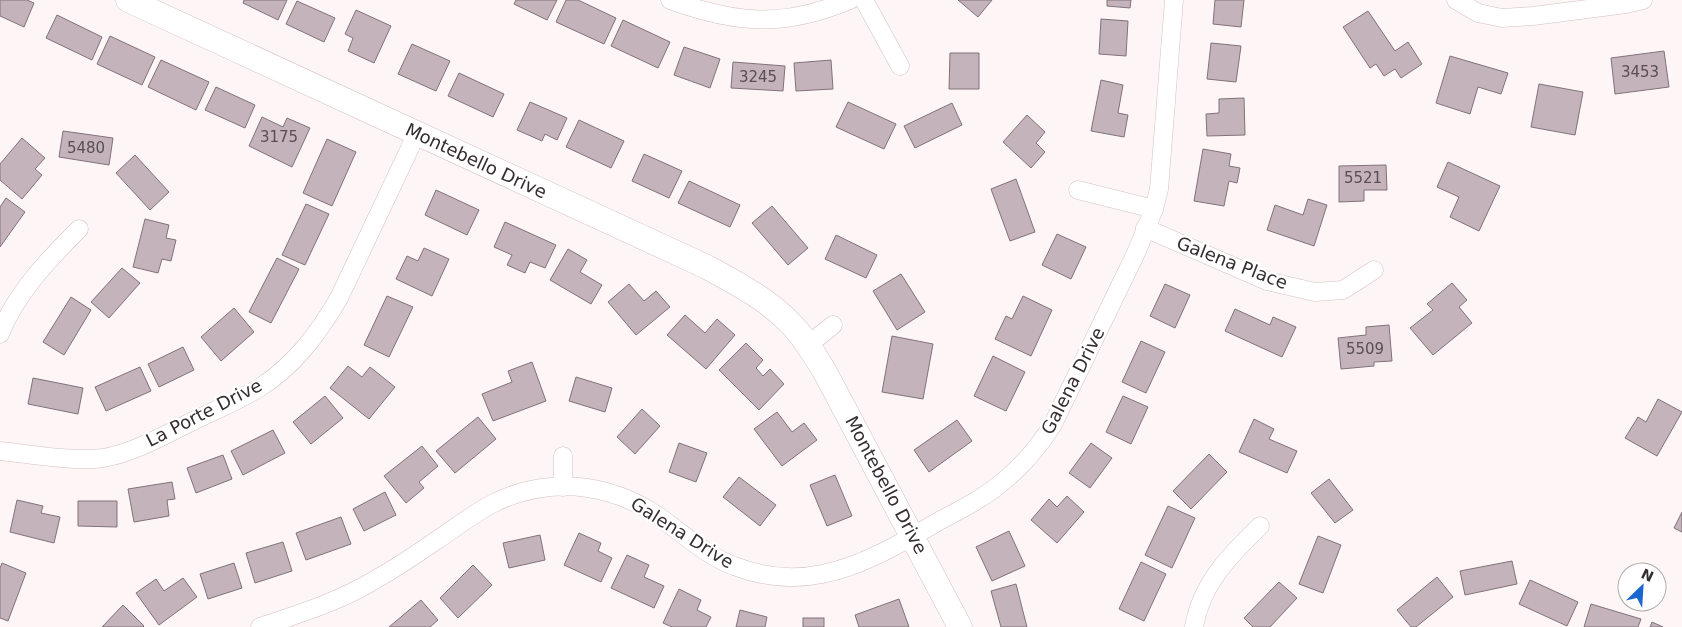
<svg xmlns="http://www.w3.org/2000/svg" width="1682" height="627" viewBox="0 0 1682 627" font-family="'DejaVu Sans',sans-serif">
	<rect width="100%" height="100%" fill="#fdf5f6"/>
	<g fill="#c4b3bb" stroke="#81727a">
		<polygon points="0,0 27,0 34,3 24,27 0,16"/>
		<polygon points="244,0 287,0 278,20 243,3"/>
		<polygon points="516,0 557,0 547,20 514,4"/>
		<polygon points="566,0 578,0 616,18 604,44 556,22"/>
		<polygon points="958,0 992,0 978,17"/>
		<polygon points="1107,0 1131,0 1130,8 1107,6"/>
		<polygon points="1215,0 1244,0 1241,27 1213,24"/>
		<polygon points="297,1 335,18 324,42 286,24"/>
		<polygon points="356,10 391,26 374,63 348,51 353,38 345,34"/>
		<polygon points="1368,11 1395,51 1408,42 1422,64 1401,78 1395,69 1384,76 1376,64 1370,68 1343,27"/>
		<polygon points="57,15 102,37 92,60 46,38"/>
		<polygon points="1101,19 1128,21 1126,56 1099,54"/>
		<polygon points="623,20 670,42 658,68 611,46"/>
		<polygon points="110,36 155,57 142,85 97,64"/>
		<polygon points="1211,43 1241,46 1236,82 1207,79"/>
		<polygon points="412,44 450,61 436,91 398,74"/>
		<polygon points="684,47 720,59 710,88 674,75"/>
		<polygon points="1664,51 1669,87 1615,94 1611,58"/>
		<polygon points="950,53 979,53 979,89 949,89"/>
		<polygon points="1450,56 1508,73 1501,94 1478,87 1470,114 1436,103"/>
		<polygon points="161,60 209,82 196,110 148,87"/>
		<polygon points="831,60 833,89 796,91 794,63"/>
		<polygon points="733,62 785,66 783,91 731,88"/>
		<polygon points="459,73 504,94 493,117 448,96"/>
		<polygon points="1101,80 1123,85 1118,113 1128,115 1124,137 1091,131"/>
		<polygon points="1539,84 1583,92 1575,135 1531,127"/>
		<polygon points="216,87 255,105 245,128 205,110"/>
		<polygon points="1244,98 1245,135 1207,136 1206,114 1219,113 1219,99"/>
		<polygon points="530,102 567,118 557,140 545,134 542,141 517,130"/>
		<polygon points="848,102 896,124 884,149 836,127"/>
		<polygon points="952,103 962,125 915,148 904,126"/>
		<polygon points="1027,115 1045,132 1036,143 1045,152 1031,168 1003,142"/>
		<polygon points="262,117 283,127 287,118 310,128 292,167 249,146"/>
		<polygon points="579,120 624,141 611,168 566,147"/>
		<polygon points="63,131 113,138 109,165 59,157"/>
		<polygon points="22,138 45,158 35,169 42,175 22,199 0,180 0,164"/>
		<polygon points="327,139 356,152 332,206 303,193"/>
		<polygon points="1203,149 1231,154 1229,166 1240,168 1237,183 1229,181 1224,206 1194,201"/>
		<polygon points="644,154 682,171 669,198 632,181"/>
		<polygon points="135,155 169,192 150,210 116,173"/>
		<polygon points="1448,162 1500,186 1479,231 1450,217 1459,197 1437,187"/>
		<polygon points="1386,165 1387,190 1364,190 1364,201 1339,202 1339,166"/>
		<polygon points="1016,179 1035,232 1010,241 991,189"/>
		<polygon points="689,181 740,205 730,227 678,203"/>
		<polygon points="436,190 479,210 467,235 425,215"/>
		<polygon points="6,198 25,212 0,247 0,207"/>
		<polygon points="1308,199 1327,205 1314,246 1267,230 1275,205 1303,215"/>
		<polygon points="306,204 329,214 305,265 282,255"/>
		<polygon points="772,206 808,248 788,265 752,223"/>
		<polygon points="145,219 169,225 166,238 176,240 171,261 162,259 158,273 133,267"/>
		<polygon points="505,222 556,245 545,268 530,262 525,273 507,265 512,255 494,247"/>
		<polygon points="1057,234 1086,247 1071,279 1042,265"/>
		<polygon points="836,235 877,255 866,278 825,259"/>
		<polygon points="424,248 449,259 432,296 396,279 407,256 418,261"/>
		<polygon points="568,249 587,260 580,272 602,285 591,304 550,280"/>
		<polygon points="277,258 299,269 271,323 249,312"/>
		<polygon points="122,268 140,283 109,318 91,302"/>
		<polygon points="901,274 925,312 897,330 873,291"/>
		<polygon points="1452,283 1467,300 1459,307 1472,323 1433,355 1410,328 1433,310 1427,304"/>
		<polygon points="629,284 644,301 656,291 670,307 636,335 608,302"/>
		<polygon points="1165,284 1190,295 1175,328 1150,316"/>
		<polygon points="387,296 413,307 389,357 364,345"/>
		<polygon points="1023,296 1052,310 1031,356 995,339 1006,316 1012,319"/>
		<polygon points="71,297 91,310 64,355 43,342"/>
		<polygon points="234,308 254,332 221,361 201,337"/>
		<polygon points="1235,309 1270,325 1273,317 1296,327 1282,357 1225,331"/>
		<polygon points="685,315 705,333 717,319 735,335 706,369 667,335"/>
		<polygon points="1389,325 1392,361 1374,362 1374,366 1341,369 1338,338 1366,335 1366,327"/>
		<polygon points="892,336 933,344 923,399 882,392"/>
		<polygon points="1141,341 1165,352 1146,393 1122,382"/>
		<polygon points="746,343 763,360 756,368 763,376 770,369 784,384 759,410 719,370"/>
		<polygon points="183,347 194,370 159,387 148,364"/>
		<polygon points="993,356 1025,372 1006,411 974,396"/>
		<polygon points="532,362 546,401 493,421 482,394 512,382 508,371"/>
		<polygon points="348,366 362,377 370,367 395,387 369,419 330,388"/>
		<polygon points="140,367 151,391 106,411 95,387"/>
		<polygon points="576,377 612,388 605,412 569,401"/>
		<polygon points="33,378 83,388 78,414 28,404"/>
		<polygon points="325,396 343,418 311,444 293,422"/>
		<polygon points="1123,396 1148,407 1131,444 1106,432"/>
		<polygon points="1658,399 1682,412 1657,456 1625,438 1638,417 1646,422"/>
		<polygon points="642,409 660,426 635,454 617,437"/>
		<polygon points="777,412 792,432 804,423 817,440 782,466 754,429"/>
		<polygon points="478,417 496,439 455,473 436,451"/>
		<polygon points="1254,419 1274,429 1269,439 1297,451 1287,473 1239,452"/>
		<polygon points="957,420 972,441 929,472 914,450"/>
		<polygon points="273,430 285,453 243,475 231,451"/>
		<polygon points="679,443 707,453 696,482 669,472"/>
		<polygon points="1091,443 1112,458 1090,488 1069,473"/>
		<polygon points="422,446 438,466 419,482 424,488 406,503 384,476"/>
		<polygon points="1209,454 1227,472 1191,509 1173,491"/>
		<polygon points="223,455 232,479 196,493 187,468"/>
		<polygon points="835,475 852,516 827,526 810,485"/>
		<polygon points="739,477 776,505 760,526 723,497"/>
		<polygon points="1329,479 1353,510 1335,523 1311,493"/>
		<polygon points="172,482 175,499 167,500 169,516 134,522 128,489"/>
		<polygon points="385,492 396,515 364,531 353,509"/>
		<polygon points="1067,496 1084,512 1057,543 1031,520 1049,499 1057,507"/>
		<polygon points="17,500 43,506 41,513 60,517 54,543 10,532"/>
		<polygon points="78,501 117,501 117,527 78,526"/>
		<polygon points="1168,506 1195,518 1172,568 1145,555"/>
		<polygon points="1682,512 1682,532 1674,528"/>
		<polygon points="341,517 351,544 306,560 296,533"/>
		<polygon points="1009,531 1025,566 992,581 976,547"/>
		<polygon points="579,533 601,543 598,551 612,558 601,582 564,565"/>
		<polygon points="540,535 545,560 509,568 503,543"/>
		<polygon points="1318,536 1341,545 1323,593 1299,584"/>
		<polygon points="283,542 292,571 255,583 246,553"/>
		<polygon points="627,555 649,565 644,577 664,586 654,608 611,588"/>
		<polygon points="1512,561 1517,584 1465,595 1460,571"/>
		<polygon points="1141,562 1166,574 1144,621 1119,609"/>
		<polygon points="2,563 26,573 8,621 0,618 0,568"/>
		<polygon points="234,563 242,588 208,599 200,574"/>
		<polygon points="473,565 492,585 458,618 440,598"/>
		<polygon points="1437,577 1453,597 1416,627 1411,627 1397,610"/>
		<polygon points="183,578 197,597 159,625 136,593 156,579 164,591"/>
		<polygon points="1530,580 1578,602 1567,626 1519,604"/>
		<polygon points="1279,582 1297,598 1270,627 1253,627 1244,618"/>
		<polygon points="1016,584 1027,627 1001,627 991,591"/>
		<polygon points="679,589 701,600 697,610 711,617 706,627 672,627 663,623"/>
		<polygon points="899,599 909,627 859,627 855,615"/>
		<polygon points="421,600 438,620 430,627 389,627"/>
		<polygon points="1591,604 1641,619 1638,627 1584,627"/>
		<polygon points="123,605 144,626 143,627 102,627"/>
		<polygon points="740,610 767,617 765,627 736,627"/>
		<rect x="803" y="618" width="21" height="9"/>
		<polygon points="1652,622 1663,627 1650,627"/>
	</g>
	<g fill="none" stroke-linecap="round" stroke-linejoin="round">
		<defs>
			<g id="street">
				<path d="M670,0c67,24 113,28 180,0"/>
				<polyline points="864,0 900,66"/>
				<polyline points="1456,0 1478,13 1502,18 1533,16 1626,4 1643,0"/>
				<polyline points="1078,190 1154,209"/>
				<polyline points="1145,228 1267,281 1315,292 1343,290 1374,270"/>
				<path d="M0,334c16,-41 48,-74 79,-105"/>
				<polyline points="808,345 833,325"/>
				<path d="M0,451c29,3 75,11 103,7 29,-5 58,-21 84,-34 24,-12 49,-22 72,-36 35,-22 59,-54 80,-90l78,-165"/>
				<polyline points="563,456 563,487"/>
				<path d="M260,627c38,-13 78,-25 113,-46 21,-12 41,-25 61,-39 38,-25 60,-47 108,-54 44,-7 89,7 123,33 23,17 45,37 72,46 27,10 57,13 85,7 40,-7 84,-34 119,-54 23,-12 46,-24 65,-41 19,-16 34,-34 47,-55l83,-171 18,-44 5,-20 15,-189"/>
				<path d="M1194,627c7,-43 36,-72 66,-101"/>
			</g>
			<path id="secondary" d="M128,0l579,267c31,17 62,33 86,59 13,14 23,31 33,48l134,253"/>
		</defs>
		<use href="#street" stroke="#d4c1c3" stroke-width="19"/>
		<use href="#secondary" stroke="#d4c1c3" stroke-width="25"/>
		<use href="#street" stroke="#fff" stroke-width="18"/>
		<use href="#secondary" stroke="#fff" stroke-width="24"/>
	</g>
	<g text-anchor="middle" stroke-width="5" stroke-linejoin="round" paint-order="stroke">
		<g font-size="15" fill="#594e51">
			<text x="1640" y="77">3453</text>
			<text x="758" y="82">3245</text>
			<text x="279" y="142">3175</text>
			<text x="86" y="153">5480</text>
			<text x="1363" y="183">5521</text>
			<text x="1365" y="354">5509</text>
		</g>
		<g font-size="18" fill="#352d2e" stroke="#fff">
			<text transform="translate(476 161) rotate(25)" y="6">Montebello Drive</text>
			<text transform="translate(1232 263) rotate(21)" y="6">Galena Place</text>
			<text transform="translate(1073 381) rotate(-63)" y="6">Galena Drive</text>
			<text transform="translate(204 413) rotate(-27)" y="6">La Porte Drive</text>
			<text transform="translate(886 485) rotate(62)" y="6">Montebello Drive</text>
			<text transform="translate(682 533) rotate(32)" y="6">Galena Drive</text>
		</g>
	</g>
	<g transform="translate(1642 587) rotate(25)"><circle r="24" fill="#ffffff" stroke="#aeabab"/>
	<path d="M0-4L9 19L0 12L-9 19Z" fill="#1a67d2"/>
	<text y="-8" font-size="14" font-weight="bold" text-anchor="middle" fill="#352d2e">N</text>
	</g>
</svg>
